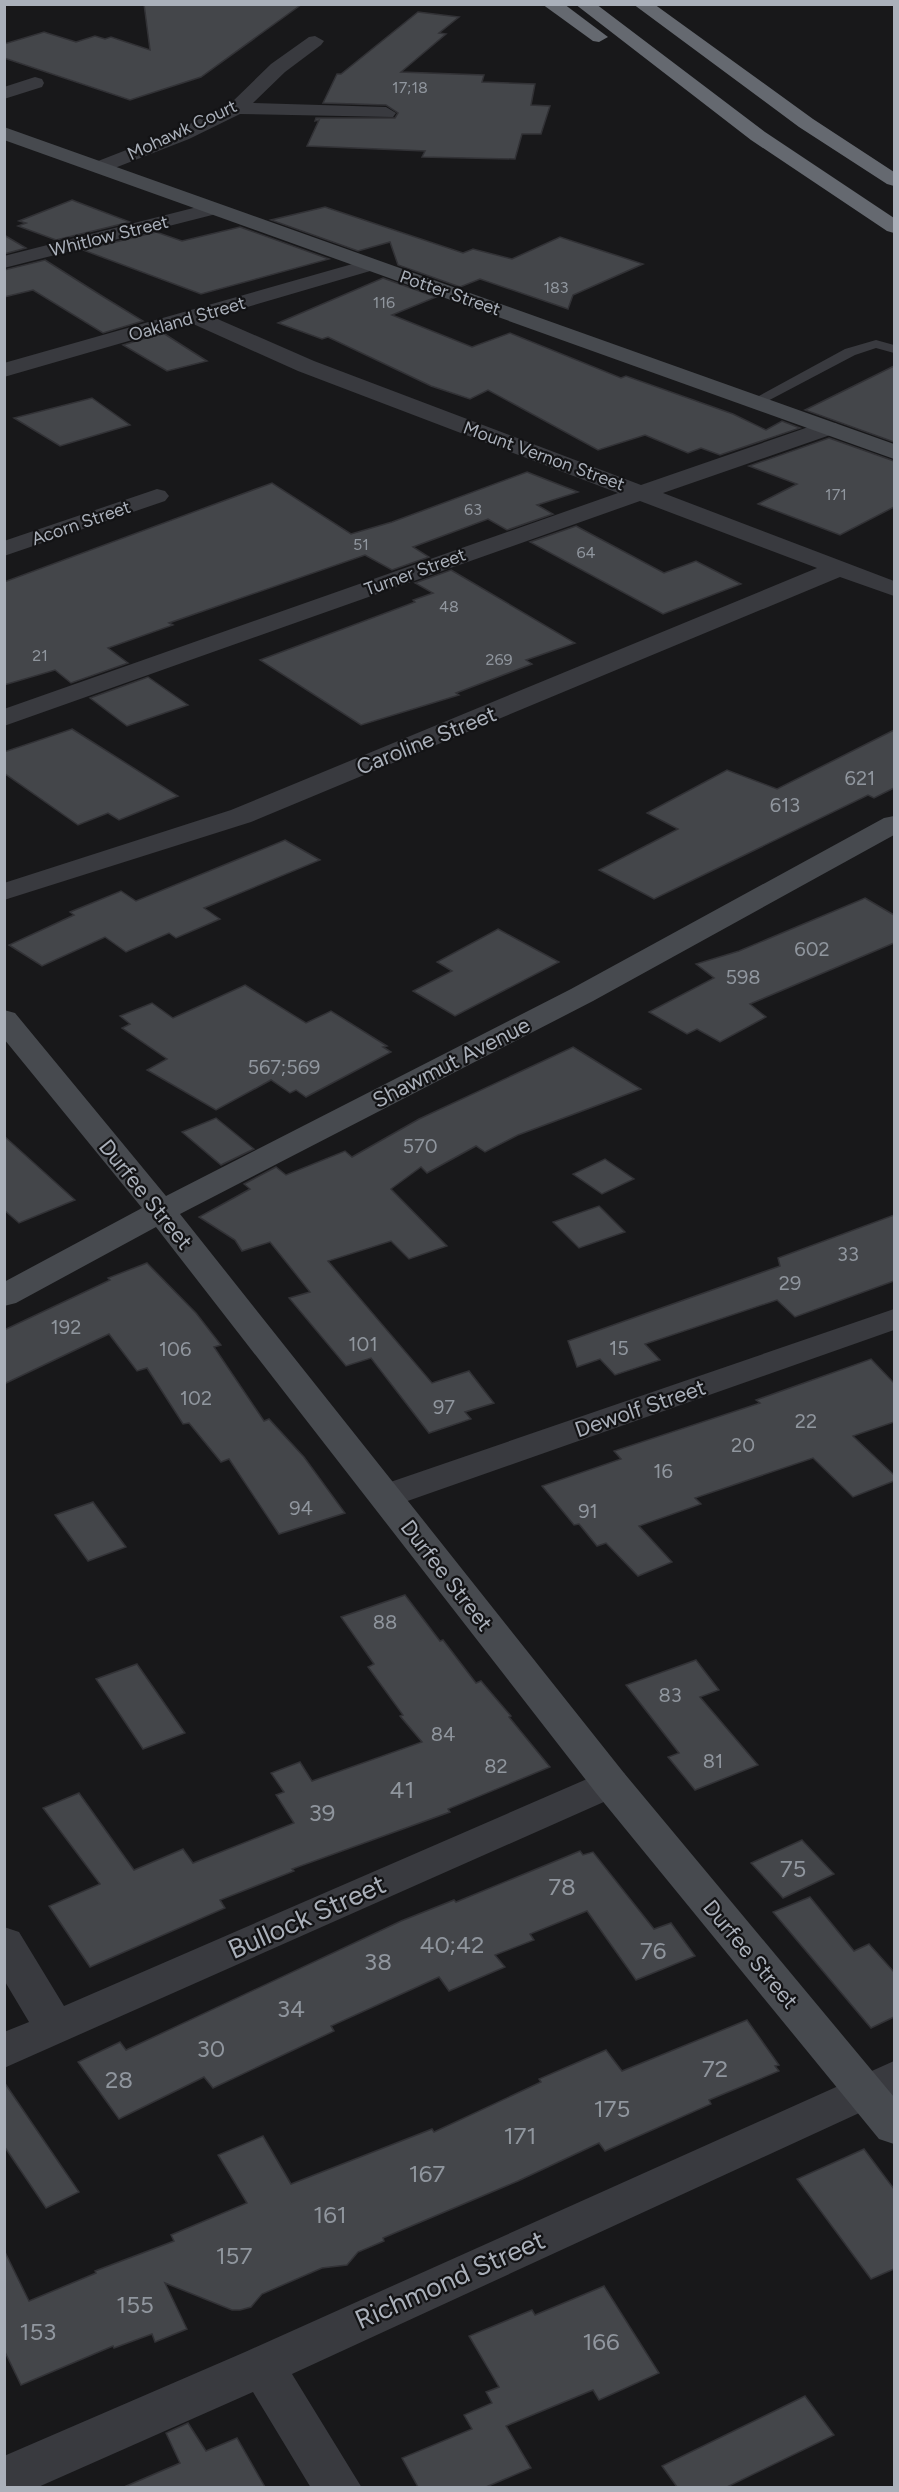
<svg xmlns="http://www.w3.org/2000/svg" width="899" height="2492" viewBox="0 0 899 2492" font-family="Figtree,sans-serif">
	<rect width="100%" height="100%" fill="#18181a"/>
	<g fill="#44464a" stroke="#323236" stroke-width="1.5">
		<polygon points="144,4 302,4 201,77 130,100 4,58 4,44 44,32 76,42 95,36 105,39 111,37 150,50"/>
		<polygon points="418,12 459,17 439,33 446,34 401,72 484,75 482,82 535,84 531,105 550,106 541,134 522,134 515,159 422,157 425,151 307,146 319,120 315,121 316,118 395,118 398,113 386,105 323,103 337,74 341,74"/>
		<polygon points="72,200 130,222 56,240 18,226 26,223 19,221"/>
		<polygon points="325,207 463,253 473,249 512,259 560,237 643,264 573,295 568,309 480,279 460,287 398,265 390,242 358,251 271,220"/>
		<polygon points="240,227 329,259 201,294 83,250 156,232 182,241"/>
		<polygon points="4,235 26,248 4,254"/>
		<polygon points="45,260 102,296 143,321 103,333 33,290 4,297 4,270"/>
		<polygon points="383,278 436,297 392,315 472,347 510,333 621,378 626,376 733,414 766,430 782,421 800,428 720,455 701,448 688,453 645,435 598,450 488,390 470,399 431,386 328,337 322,339 278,323"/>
		<polygon points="163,333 207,361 167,371 123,345"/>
		<polygon points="894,366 894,442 805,410"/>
		<polygon points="92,398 130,425 60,446 14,418"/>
		<polygon points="829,438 894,461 894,507 840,535 758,504 797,484 749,466"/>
		<polygon points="527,472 578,492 537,505 553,514 507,530 488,519 413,547 429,557 392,570 365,555 169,623 173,625 108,648 128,663 71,683 55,670 4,685 4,582 272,483 351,534 392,522"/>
		<polygon points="576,526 664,573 696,561 741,584 663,614 530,542"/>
		<polygon points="451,570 575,643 526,660 532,664 456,693 459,695 361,725 260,660 415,602 413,600 433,593 415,583"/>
		<polygon points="148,677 188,705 127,726 90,698"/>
		<polygon points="72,729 178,796 119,820 108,813 78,825 4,773 4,752"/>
		<polygon points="894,730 894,788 874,798 868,795 654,899 599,870 678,829 647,813 727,770 777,789"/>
		<polygon points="285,840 320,860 204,908 220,919 176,938 169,933 126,952 105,937 42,966 9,945 74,915 70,912 121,891 136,901"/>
		<polygon points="865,898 894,915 894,943 750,1004 766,1017 720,1042 697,1029 687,1034 649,1012 714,978 696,964 739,951"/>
		<polygon points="498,929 559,962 455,1016 413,991 452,971 437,962"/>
		<polygon points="245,985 306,1023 331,1011 387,1046 383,1047 391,1052 306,1097 296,1090 290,1093 271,1080 216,1110 147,1070 167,1059 122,1028 130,1024 120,1016 152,1003 173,1018"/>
		<polygon points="573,1047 641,1089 518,1135 485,1152 476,1146 427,1173 421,1167 391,1189 447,1246 409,1259 391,1241 328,1261 432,1383 469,1371 494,1403 465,1412 471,1419 429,1433 371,1358 346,1366 289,1298 310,1292 270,1242 242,1251 235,1240 199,1217 250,1189 244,1184 276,1167 286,1175 345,1151 352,1157 419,1119"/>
		<polygon points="216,1118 254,1149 221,1165 182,1132"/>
		<polygon points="4,1136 75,1200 19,1223 4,1210"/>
		<polygon points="605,1159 634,1179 602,1194 573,1174"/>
		<polygon points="599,1206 625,1232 579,1248 553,1222"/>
		<polygon points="894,1215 894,1281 795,1317 777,1300 645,1344 660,1360 615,1375 600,1359 577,1367 568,1341 780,1266 778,1258"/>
		<polygon points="147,1263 196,1313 221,1345 214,1347 264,1421 269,1419 304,1457 345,1513 279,1534 229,1459 221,1462 189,1423 183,1424 147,1368 137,1371 109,1334 4,1384 4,1330 110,1280 108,1278"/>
		<polygon points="871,1359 894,1383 894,1422 853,1436 894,1475 894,1481 853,1497 813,1458 695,1498 701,1504 639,1526 672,1562 638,1576 606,1543 597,1546 579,1524 574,1525 542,1486 621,1459 614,1451 760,1403 756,1400"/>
		<polygon points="93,1502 126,1547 88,1561 55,1515"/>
		<polygon points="405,1595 440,1641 443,1640 476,1683 481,1681 511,1716 509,1717 550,1767 448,1809 450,1812 292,1869 294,1871 220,1900 225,1908 90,1967 49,1906 100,1884 43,1808 79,1793 134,1870 183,1849 193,1863 294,1823 276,1795 284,1792 271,1773 300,1762 312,1781 422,1742 400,1716 403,1715 368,1667 374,1664 341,1617"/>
		<polygon points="696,1660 719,1690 700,1697 758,1765 695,1790 668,1757 679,1753 626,1685"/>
		<polygon points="137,1664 185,1733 143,1749 96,1679"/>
		<polygon points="802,1840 834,1874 783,1898 751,1863"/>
		<polygon points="580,1851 583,1855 593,1852 654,1929 671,1923 695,1956 636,1980 587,1911 530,1934 534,1940 495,1955 505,1967 449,1991 439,1977 331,2026 334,2031 213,2088 204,2077 119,2119 78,2062 120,2042 126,2050 401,1921 454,1900 456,1902"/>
		<polygon points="810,1897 854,1951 869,1944 894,1972 894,2017 871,2028 773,1912"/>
		<polygon points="747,2020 779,2065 775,2066 779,2071 709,2100 711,2104 605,2151 599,2143 518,2181 383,2238 384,2241 358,2252 347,2265 322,2268 262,2294 251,2307 240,2310 232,2310 165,2283 187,2329 155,2342 152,2334 114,2348 113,2346 21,2385 4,2350 4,2250 29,2301 96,2273 95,2271 174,2241 171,2235 247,2203 218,2155 263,2136 291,2184 432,2129 434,2132 541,2082 539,2079 606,2050 622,2071"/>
		<polygon points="4,2082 79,2192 46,2208 4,2146"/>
		<polygon points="864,2149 894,2189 894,2269 871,2279 797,2179"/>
		<polygon points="604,2286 659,2373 599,2400 593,2390 506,2426 531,2468 486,2487 418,2487 402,2458 472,2429 464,2415 492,2403 486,2392 499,2387 469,2336 532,2310 535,2315"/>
		<polygon points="805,2396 834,2435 727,2487 677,2487 662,2466"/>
		<polygon points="188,2423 206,2451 237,2438 265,2487 124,2487 180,2463 166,2433"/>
	</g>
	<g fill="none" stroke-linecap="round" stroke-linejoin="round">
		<polygon fill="#393a3f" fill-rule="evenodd" points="876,340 894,345 894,353 876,348 855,355 760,405 750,405 748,402 845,349"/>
		<g fill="#393a3f" fill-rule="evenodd">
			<polygon points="315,36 324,41 321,45 285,72 253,103 386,107 396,113 393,117 240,114 189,139 107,171 93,171 90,167 93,163 175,131 230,104 271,64 309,37"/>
			<polygon points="35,77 42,79 44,83 42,87 4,99 4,87"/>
			<polygon points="213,203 220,205 223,209 220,213 4,268 4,256"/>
			<polygon points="370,259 377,261 380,265 377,269 213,317 314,361 641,485 820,423 836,423 839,428 836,433 663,493 894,581 894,596 840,577 251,822 4,900 4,883 231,810 817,568 640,501 4,726 4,709 618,493 298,371 191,323 4,377 4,363"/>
			<polygon points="157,489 165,491 169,496 165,501 4,556 4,541"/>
			<polygon points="894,1309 894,1330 399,1504 386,1508 373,1504 368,1496 373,1488"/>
			<polygon points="610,1769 624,1773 630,1783 624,1793 4,2068 4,2032 29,2022 4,1980 4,1927 19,1932 64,2006"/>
			<polygon points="894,2061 894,2097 292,2374 362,2488 311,2488 253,2392 36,2488 4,2488 4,2456 245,2352"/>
		</g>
		<g fill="#474a4f" fill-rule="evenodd">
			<polygon points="4,127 894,444 894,459 4,140"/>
			<polygon points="894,816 894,835 593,1001 180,1214 624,1773 894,2097 894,2144 879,2139 596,1793 156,1227 16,1303 4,1306 4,1282 142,1208 4,1039 4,1010 15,1013 166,1196 571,989 884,818"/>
		</g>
		<g fill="#656970" fill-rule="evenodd">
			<polygon points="542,4 564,4 608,37 599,42 593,41"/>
			<polygon points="575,4 596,4 765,132 894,218 894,233 887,231 751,140"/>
			<polygon points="633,4 654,4 813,119 894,172 894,186 887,184 799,127"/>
		</g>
	</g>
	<g text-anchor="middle" stroke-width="4.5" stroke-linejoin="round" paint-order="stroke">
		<g font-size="16" fill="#90969e">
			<text x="410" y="93">17;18</text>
			<text x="556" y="293">183</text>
			<text x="384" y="308">116</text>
			<text x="836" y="500">171</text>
			<text x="473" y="515">63</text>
			<text x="361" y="550">51</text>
			<text x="586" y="558">64</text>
			<text x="449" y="612">48</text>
			<text x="40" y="661">21</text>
			<text x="499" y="665">269</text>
		</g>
		<g font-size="18" fill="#aab0ba" stroke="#131315">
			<text transform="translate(182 130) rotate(-25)" y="6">Mohawk Court</text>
			<text transform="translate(109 236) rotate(-14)" y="6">Whitlow Street</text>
			<text transform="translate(450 293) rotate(19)" y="6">Potter Street</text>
			<text transform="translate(187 319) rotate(-16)" y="6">Oakland Street</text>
			<text transform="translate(544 456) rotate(20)" y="6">Mount Vernon Street</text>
			<text transform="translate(81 523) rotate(-19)" y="6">Acorn Street</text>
			<text transform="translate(415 572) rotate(-20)" y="6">Turner Street</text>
		</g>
		<g font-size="20" fill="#90969e">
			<text x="860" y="785">621</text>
			<text x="785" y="812">613</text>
			<text x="812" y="956">602</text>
			<text x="743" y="984">598</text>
			<text x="284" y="1074">567;569</text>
			<text x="420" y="1153">570</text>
			<text x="848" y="1261">33</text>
			<text x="790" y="1290">29</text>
			<text x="66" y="1334">192</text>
			<text x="363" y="1351">101</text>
			<text x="619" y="1355">15</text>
			<text x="175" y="1356">106</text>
			<text x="196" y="1405">102</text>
			<text x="444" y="1414">97</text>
			<text x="806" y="1428">22</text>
			<text x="743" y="1452">20</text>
			<text x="663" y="1478">16</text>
			<text x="301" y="1515">94</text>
			<text x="588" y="1518">91</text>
			<text x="385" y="1629">88</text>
			<text x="670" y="1702">83</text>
			<text x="443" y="1741">84</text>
			<text x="713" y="1768">81</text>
			<text x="496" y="1773">82</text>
		</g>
		<g font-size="22" fill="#aab0ba" stroke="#131315">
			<text transform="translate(426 740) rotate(-22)" y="8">Caroline Street</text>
			<text transform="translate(451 1062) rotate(-27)" y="8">Shawmut Avenue</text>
			<text transform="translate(146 1194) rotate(51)" y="8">Durfee Street</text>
			<text transform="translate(640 1408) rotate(-19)" y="8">Dewolf Street</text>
			<text transform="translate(447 1575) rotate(52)" y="8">Durfee Street</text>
			<text transform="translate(751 1954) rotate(50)" y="8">Durfee Street</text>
		</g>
		<g font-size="24" fill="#90969e">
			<text x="402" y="1798">41</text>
			<text x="322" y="1821">39</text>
			<text x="793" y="1877">75</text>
			<text x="562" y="1895">78</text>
			<text x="452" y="1953">40;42</text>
			<text x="653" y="1959">76</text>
			<text x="378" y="1970">38</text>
			<text x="291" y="2017">34</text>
			<text x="211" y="2057">30</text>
			<text x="715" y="2077">72</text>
			<text x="119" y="2088">28</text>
			<text x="612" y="2117">175</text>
			<text x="520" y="2144">171</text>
			<text x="427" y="2182">167</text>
			<text x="330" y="2223">161</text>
			<text x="234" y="2264">157</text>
			<text x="135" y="2313">155</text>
			<text x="38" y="2340">153</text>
			<text x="601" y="2350">166</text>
		</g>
		<g font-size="27" fill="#aab0ba" stroke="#131315">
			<text transform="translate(307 1917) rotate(-24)" y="9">Bullock Street</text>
			<text transform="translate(450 2280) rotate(-24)" y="9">Richmond Street</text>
		</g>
	</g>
	<rect width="899" height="2492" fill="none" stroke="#aab0ba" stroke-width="12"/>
</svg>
